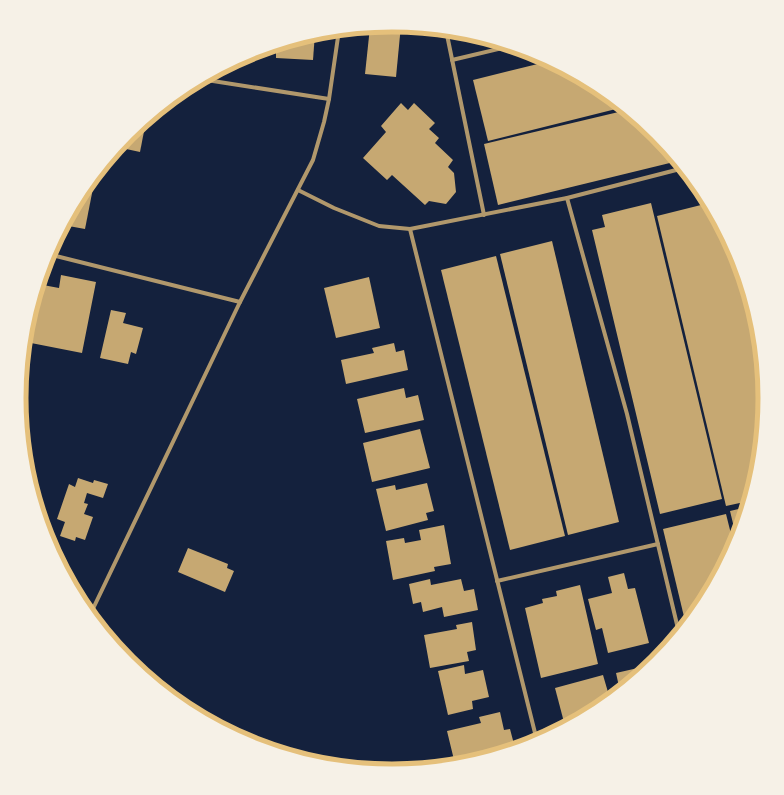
<svg xmlns="http://www.w3.org/2000/svg" width="784" height="795" viewBox="0 0 784 795" font-family="Lato,sans-serif">
	<rect width="100%" height="100%" fill="#14213d"/>
	<g fill="#c6a872">
		<polygon points="392,25 401,25 396,77 365,74 370,27"/>
		<polygon points="315,33 313,60 276,58 276,45"/>
		<polygon points="550,61 599,87 624,107 488,141 473,80"/>
		<polygon points="401,103 408,110 414,103 435,123 429,129 439,138 435,143 453,160 448,167 454,173 456,192 446,204 429,201 425,205 392,175 387,180 363,158 386,132 381,126"/>
		<polygon points="627,110 656,134 678,161 498,205 484,144"/>
		<polygon points="144,121 146,121 140,152 117,147 128,134"/>
		<polygon points="93,177 95,178 85,229 63,225 82,190"/>
		<polygon points="651,203 722,499 660,514 592,230 605,227 602,215"/>
		<polygon points="709,203 737,257 761,357 765,398 758,470 749,501 726,506 657,216"/>
		<polygon points="552,241 619,522 568,535 500,254"/>
		<polygon points="496,256 565,536 510,550 441,270"/>
		<polygon points="61,275 96,282 82,353 31,343 43,285 59,288"/>
		<polygon points="369,277 380,328 336,338 324,288"/>
		<polygon points="32,306 33,307 25,343 24,343 26,325"/>
		<polygon points="111,310 126,313 123,323 143,328 136,354 131,352 128,364 100,358"/>
		<polygon points="394,343 396,352 404,350 408,370 346,384 341,360 374,353 372,348"/>
		<polygon points="404,388 406,398 418,395 424,420 365,433 357,399"/>
		<polygon points="420,429 430,468 372,482 363,443"/>
		<polygon points="78,478 93,483 94,480 108,484 103,498 87,493 84,503 88,504 84,514 93,517 85,540 76,537 75,541 60,536 65,522 57,519 69,484 75,487"/>
		<polygon points="427,483 434,511 426,513 428,520 386,531 376,489 395,485 396,490"/>
		<polygon points="747,507 740,530 737,540 730,511"/>
		<polygon points="726,514 734,546 702,605 686,625 663,529"/>
		<polygon points="444,525 451,564 434,567 435,571 393,580 386,541 404,538 405,543 421,540 419,530"/>
		<polygon points="188,548 228,564 227,568 234,571 225,592 178,572"/>
		<polygon points="624,573 628,589 635,588 649,643 608,653 602,628 596,630 588,599 612,593 608,577"/>
		<polygon points="430,579 431,585 461,579 464,591 474,589 478,610 444,617 442,607 423,612 421,602 413,604 409,584"/>
		<polygon points="580,585 598,664 541,678 525,608 543,603 542,599 557,596 556,591"/>
		<polygon points="472,622 476,650 467,652 469,661 430,668 424,635 457,629 456,625"/>
		<polygon points="464,665 465,674 483,670 489,697 472,701 473,709 448,715 438,671"/>
		<polygon points="651,665 620,691 616,673"/>
		<polygon points="603,675 610,699 599,708 565,726 555,688"/>
		<polygon points="500,712 504,730 510,729 515,748 466,763 455,764 447,731 481,723 479,717"/>
	</g>
	<g fill="none" stroke-linecap="round" stroke-linejoin="round">
		<g stroke="#b1986c" stroke-width="4">
			<polyline points="446,30 484,215"/>
			<polyline points="447,33 457,31"/>
			<polyline points="452,60 511,46"/>
			<polyline points="200,79 329,99"/>
			<polyline points="298,190 334,208 379,226 410,229 567,198 684,168"/>
			<polyline points="567,198 627,414 679,633"/>
			<polyline points="410,229 537,741"/>
			<polyline points="48,254 240,302"/>
			<polyline points="497,581 658,544"/>
			<polyline points="90,615 240,302 313,160 324,122 329,99 339,30"/>
		</g>
	</g>
	<path d="M0 0H784V795H0ZM26 398a366 366 0 1 1 732 0a366 366 0 1 1-732 0Z" fill="#f6f1e7" fill-rule="evenodd"/>
	<path fill="none" stroke="#e5c07b" stroke-width="5" d="M26 398a366 366 0 1 1 732 0a366 366 0 1 1-732 0Z"/>
</svg>
